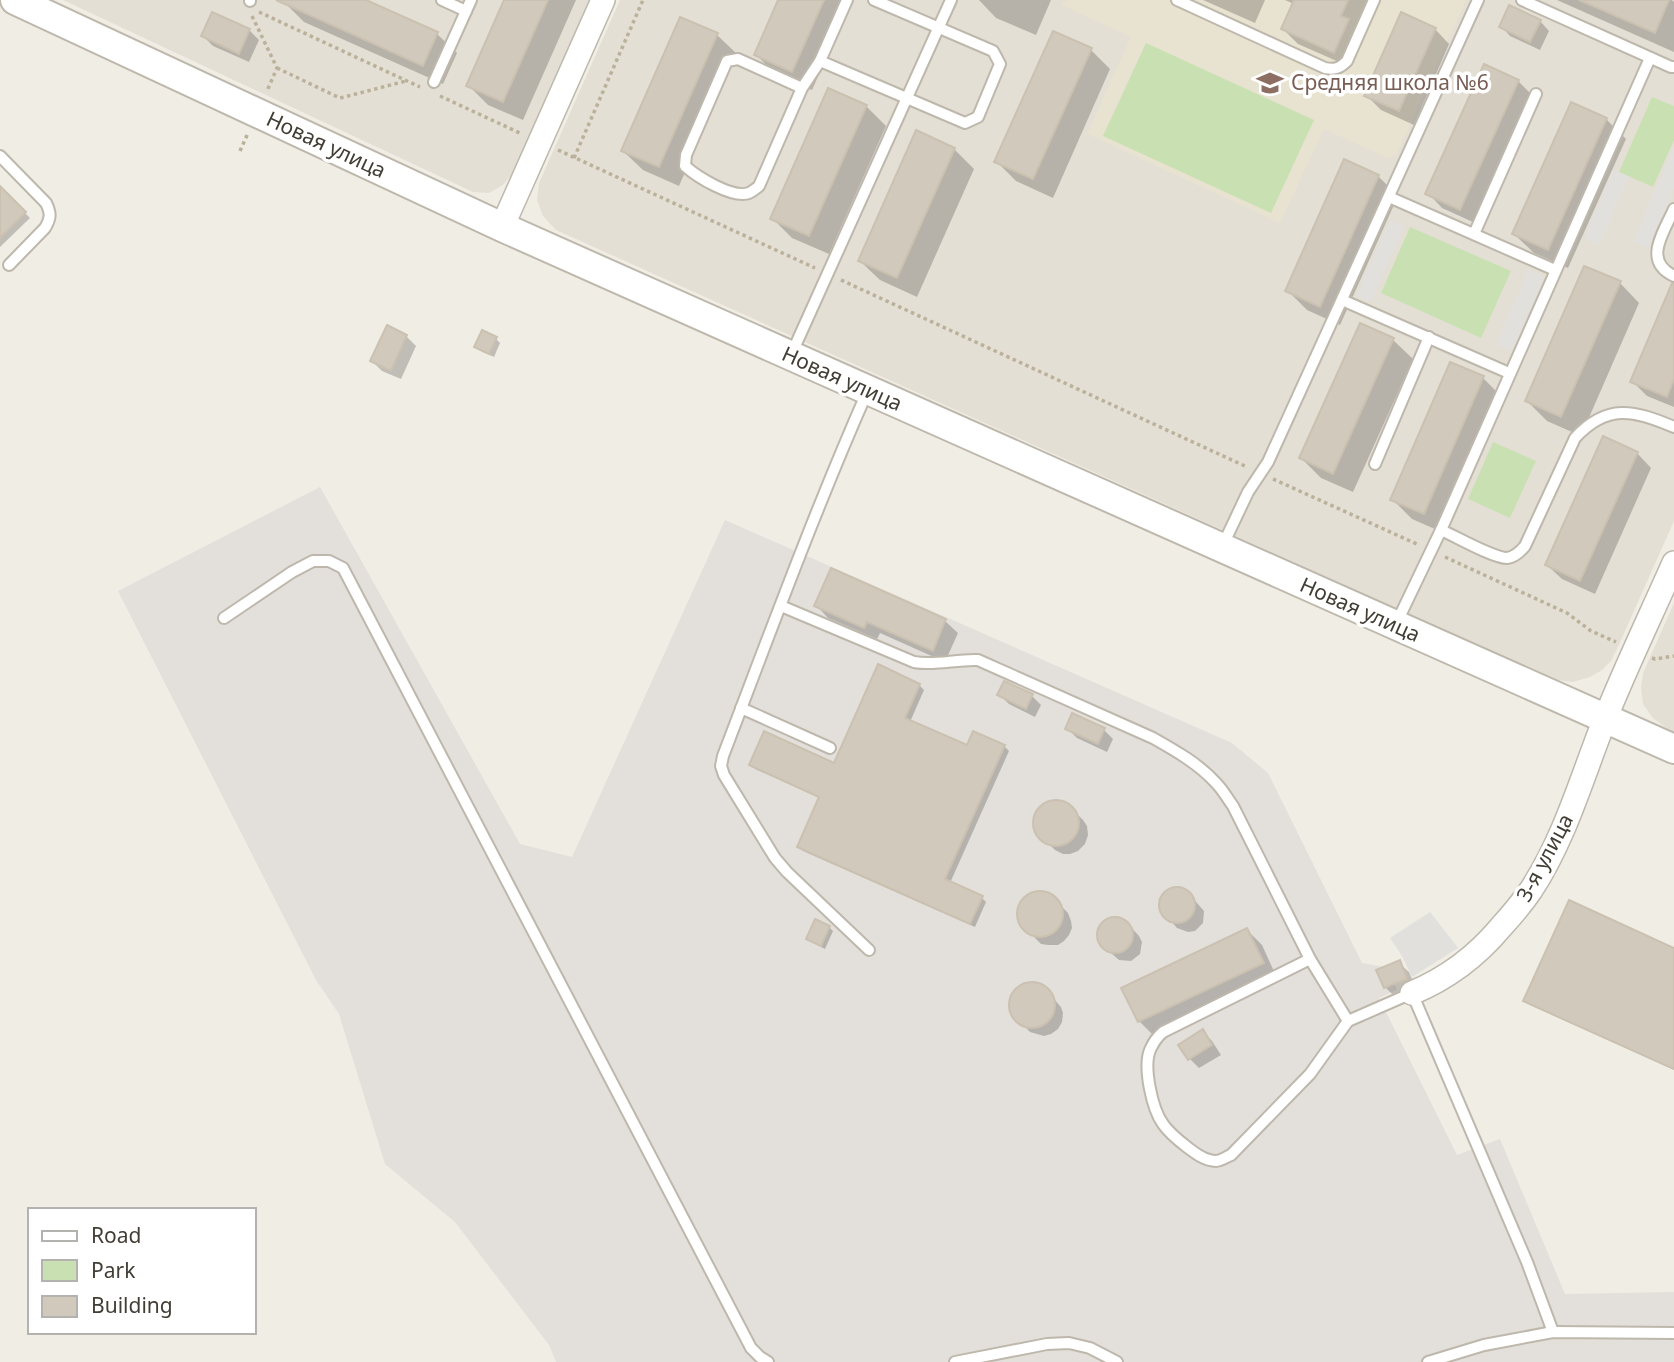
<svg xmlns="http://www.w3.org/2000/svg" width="1674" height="1362" viewBox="0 0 1674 1362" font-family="'Noto Sans',sans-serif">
	<rect width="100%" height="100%" fill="#f0ede5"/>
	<g fill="#e4dfd4">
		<polygon points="63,0 589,0 513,173 503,185 489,193 473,192"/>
		<polygon points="620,0 1674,0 1674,521 1617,649 1611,661 1602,670 1590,677 1573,682 1556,680 556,230 543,216 537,200 539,183"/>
		<polygon points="1674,603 1674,732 1665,727 1653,718 1643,704 1641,687 1643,673"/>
	</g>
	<polygon fill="#e3dfda" points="320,487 520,844 572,857 725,520 1232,743 1268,773 1362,963 1385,967 1400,960 1407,979 1395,984 1397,990 1379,998 1457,1155 1500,1139 1565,1294 1674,1292 1674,1362 556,1362 549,1345 455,1222 385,1164 339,1014 316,980 118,591"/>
	<polygon fill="#e8e2d0" points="1065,0 1466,0 1396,155 1388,158 1324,129 1280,223 1087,134 1131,37 1062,5"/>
	<g fill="#c9e1b2">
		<polygon points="1146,43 1314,120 1271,213 1103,136"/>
		<polygon points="1652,97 1674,106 1674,140 1653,187 1619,172"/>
		<polygon points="1410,227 1511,271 1481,338 1381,293"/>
		<polygon points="1493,442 1536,461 1510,518 1468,499"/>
	</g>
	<g fill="#e2e0dd">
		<polygon points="1674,147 1674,188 1648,248 1633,241"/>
		<polygon points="1613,170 1629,177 1599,245 1584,238"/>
		<polygon points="1390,220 1404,226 1371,302 1356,296"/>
		<polygon points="1528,270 1544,277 1512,351 1496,344"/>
		<polygon points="1430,912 1458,948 1412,977 1402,956 1390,938"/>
	</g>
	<g fill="#0003">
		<polygon points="285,0 362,0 437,34 457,53 443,84 304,22 284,2"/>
		<polygon points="506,0 576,0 523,120 488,105 468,85"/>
		<polygon points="780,0 852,0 812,90 776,74 756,55"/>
		<polygon points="979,0 1051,0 1036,35 996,18"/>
		<polygon points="1203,0 1265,0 1255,23"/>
		<polygon points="1285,0 1369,0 1348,66 1298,44 1283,29 1294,4"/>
		<polygon points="1557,0 1672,0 1674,2 1674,52"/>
		<polygon points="1540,21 1549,31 1540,50 1510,36 1501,26"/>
		<polygon points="1435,29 1449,44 1414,125 1381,110 1367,96"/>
		<polygon points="249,30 259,40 249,62 213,46 203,36"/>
		<polygon points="717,35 737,54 679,186 643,170 623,151"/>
		<polygon points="1091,50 1110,69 1053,198 1016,181 997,162"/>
		<polygon points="1518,81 1533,96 1475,223 1442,208 1428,193"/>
		<polygon points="866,106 886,126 829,254 792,238 772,218"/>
		<polygon points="1606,119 1626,139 1568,268 1534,253 1514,234"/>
		<polygon points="954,149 974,169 917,297 880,280 860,261"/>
		<polygon points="1378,176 1398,196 1340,325 1307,310 1287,290"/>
		<polygon points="0,188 30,218 0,247"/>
		<polygon points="1620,283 1639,303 1581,436 1547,421 1527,401"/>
		<polygon points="1674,307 1674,407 1647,396 1632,381"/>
		<polygon points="1361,325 1393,340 1413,359 1353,492 1321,478 1301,458"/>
		<polygon points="406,336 416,346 401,379 382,371 372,361"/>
		<polygon points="496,339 500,343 494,357 481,351 476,347"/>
		<polygon points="1451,364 1483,378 1503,398 1444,533 1412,519 1392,499"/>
		<polygon points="1637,453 1651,468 1595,594 1562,579 1547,565"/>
		<polygon points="831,570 945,621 958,633 945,662 880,633 877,639 828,618 816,605"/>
		<polygon points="919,685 924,690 910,722 968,748 1004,746 1009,751 950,883 982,898 986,902 975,927 803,851 799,846 820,798 755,769 751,764 835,766"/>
		<polygon points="1000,695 1032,696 1041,705 1035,717 1009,704"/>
		<polygon points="1067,728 1104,730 1113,739 1107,752 1077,738"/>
		<polygon points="1057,802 1068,805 1083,820 1087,826 1088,835 1085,844 1078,851 1070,854 1063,854 1055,850 1039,834 1037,828 1036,819 1038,813 1044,806"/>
		<polygon points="1178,889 1190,895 1204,911 1203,923 1195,931 1188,932 1177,928 1162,911 1162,900 1166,894 1172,890"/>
		<polygon points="1042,894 1052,897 1068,913 1071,921 1072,928 1069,935 1064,941 1058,945 1048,945 1041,944 1025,928 1020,919 1020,913 1022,905 1027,898 1032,895"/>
		<polygon points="1116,919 1123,921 1129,925 1139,936 1142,942 1140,954 1131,961 1119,960 1103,946 1099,939 1101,928 1110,920"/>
		<polygon points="829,927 833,931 825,949 813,943 808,939"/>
		<polygon points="1247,930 1262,945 1277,978 1154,1036 1139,1021"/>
		<polygon points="1674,950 1674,1070 1530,1005 1525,1001"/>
		<polygon points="1399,963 1409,972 1416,988 1395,997 1385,987"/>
		<polygon points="1033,984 1045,989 1061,1007 1063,1013 1062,1022 1058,1029 1051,1034 1044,1036 1030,1032 1013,1015 1011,1007 1012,997 1017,990 1023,985"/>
		<polygon points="1202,1031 1212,1041 1221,1055 1199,1068 1190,1059"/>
	</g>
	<g fill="#d1c9bc" stroke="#cbc1b0" stroke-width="2">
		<polygon points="276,0 366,0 438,32 423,66"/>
		<polygon points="504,0 548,0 503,102 466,86"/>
		<polygon points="778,0 824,0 792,72 754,55"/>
		<polygon points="1294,0 1348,0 1341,16 1349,19 1334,53 1281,29"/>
		<polygon points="1579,0 1669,0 1655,33"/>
		<polygon points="1509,5 1541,20 1530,42 1499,27"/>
		<polygon points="212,12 250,29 239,54 201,36"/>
		<polygon points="1401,12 1436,28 1399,111 1364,96"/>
		<polygon points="680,17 718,33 659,167 621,151"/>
		<polygon points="1053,31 1092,48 1033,179 994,162"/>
		<polygon points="1484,64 1519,80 1460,210 1425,194"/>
		<polygon points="828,88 867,105 809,236 770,219"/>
		<polygon points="1571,102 1607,118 1548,250 1512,234"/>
		<polygon points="916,130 955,148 897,278 858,261"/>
		<polygon points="1344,159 1379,175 1320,307 1285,291"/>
		<polygon points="0,186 26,212 0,238"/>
		<polygon points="1584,266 1621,281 1561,417 1525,401"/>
		<polygon points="1672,283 1674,284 1674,379 1667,397 1630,382"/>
		<polygon points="1360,323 1394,338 1333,474 1299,458"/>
		<polygon points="387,325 407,335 391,371 370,361"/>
		<polygon points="482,330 497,337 489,354 474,347"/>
		<polygon points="1450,362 1484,376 1424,514 1390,500"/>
		<polygon points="1603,436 1638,452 1580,581 1545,565"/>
		<polygon points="831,568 946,619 933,651 867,622 864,628 814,606"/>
		<polygon points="878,664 920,684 905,718 967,745 973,731 1005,745 945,879 983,896 970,924 797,847 819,797 749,765 764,731 834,763"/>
		<polygon points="1004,681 1033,694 1026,709 997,695"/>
		<polygon points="1072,713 1105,728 1098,744 1065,729"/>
		<circle cx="1056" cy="823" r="23"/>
		<circle cx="1177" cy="905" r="18"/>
		<circle cx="1040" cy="914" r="23"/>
		<polygon points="1569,900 1674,948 1674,1069 1523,1001"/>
		<circle cx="1115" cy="935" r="18"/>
		<polygon points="815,919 830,926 821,946 806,939"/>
		<polygon points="1247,928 1264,963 1138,1022 1121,988"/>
		<polygon points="1400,960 1407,979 1384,988 1376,970"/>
		<circle cx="1032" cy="1005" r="23"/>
		<polygon points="1203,1029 1212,1045 1188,1060 1178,1045"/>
	</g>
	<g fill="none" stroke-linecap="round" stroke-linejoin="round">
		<defs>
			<g id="service">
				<polyline points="442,0 466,11"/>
				<path d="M1177,0l148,68c10,2 15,0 22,-7l27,-61"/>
				<polyline points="1522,0 1671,67 1674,67"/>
				<polyline points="250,1 250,0"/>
				<polyline points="820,61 965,123 978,117 1000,64 993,51 874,0"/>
				<polyline points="434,82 471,0"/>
				<path d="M802,88l-64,-29 -11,2 -41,94 -1,11c12,11 48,33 64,27 1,0 9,-6 10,-7l43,-98 18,-27 27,-61"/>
				<path d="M0,156l46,47c5,10 5,15 -1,25l-36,37"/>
				<polyline points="1389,197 1555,270"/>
				<path d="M1674,209c-10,23 -32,52 0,67"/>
				<polyline points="1474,234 1536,94"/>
				<polyline points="1342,300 1509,373"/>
				<polyline points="791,355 951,0"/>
				<path d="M868,390c-53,120 -98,243 -145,366l-2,10 3,9 51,83 12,14 82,78"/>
				<polyline points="1375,464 1429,337"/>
				<path d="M1441,530c14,6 52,28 66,28 8,-1 13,-6 18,-12l50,-108c32,-35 59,-28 99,-11"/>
				<polyline points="1222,547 1248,492 1268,462 1478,0"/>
				<path d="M781,606l133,56c21,4 42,-3 64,-2l175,78c23,13 46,26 63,45 7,7 11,15 17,23l77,153 38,62"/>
				<polyline points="224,618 292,572 313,561 329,561 343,568 751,1348 760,1357 768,1362"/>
				<polyline points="1396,624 1441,530 1650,58"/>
				<polyline points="741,708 830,748"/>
				<path d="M1310,959l-147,73c-6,5 -10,11 -13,18 -7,17 2,59 13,74 6,9 15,16 24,23 8,6 18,14 29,14 5,0 10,-4 15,-6l79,-81 38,-53 64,-28 115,269 26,70"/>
				<polyline points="955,1362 1047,1344 1069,1343 1090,1348 1117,1362"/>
				<polyline points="1428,1362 1484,1345 1553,1332 1674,1333"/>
			</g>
			<g id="minor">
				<polyline points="502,227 603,0"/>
				<path d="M1412,993c36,-15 64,-36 89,-66 11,-12 21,-24 30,-37 34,-52 51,-113 74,-171 21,-52 46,-104 69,-156"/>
			</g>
			<polyline id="tertiary" points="15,0 502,227 1674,749"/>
		</defs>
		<use href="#service" stroke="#beb8ac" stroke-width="14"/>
		<use href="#minor" stroke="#beb8ac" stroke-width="26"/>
		<use href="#tertiary" stroke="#beb8ac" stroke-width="32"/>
		<g stroke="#bbb19b" stroke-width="3.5" stroke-dasharray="3.5 3.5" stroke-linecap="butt">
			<polyline points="259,12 420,87"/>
			<polyline points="252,16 277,68 267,91"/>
			<polyline points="277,68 340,98 406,81"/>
			<polyline points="440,96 522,134"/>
			<polyline points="558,150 815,268"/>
			<polyline points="240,151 248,133"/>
			<polyline points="574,158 643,0"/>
			<polyline points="841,280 1247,467"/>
			<polyline points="1273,479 1419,545"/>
			<polyline points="1445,557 1567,613 1591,631 1616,642"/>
			<polyline points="1652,658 1655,659 1674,656"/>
		</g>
		<use href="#service" stroke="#fff" stroke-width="10"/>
		<use href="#minor" stroke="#fff" stroke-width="23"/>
		<use href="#tertiary" stroke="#fff" stroke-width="28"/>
	</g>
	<defs>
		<symbol id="school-bare" viewBox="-9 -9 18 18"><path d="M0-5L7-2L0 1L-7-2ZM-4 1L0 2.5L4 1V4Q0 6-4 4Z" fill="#8d6e63" stroke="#fff" stroke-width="2.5" paint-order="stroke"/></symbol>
	</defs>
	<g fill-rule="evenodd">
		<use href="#school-bare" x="1251" y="64" width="38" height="38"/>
	</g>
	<g text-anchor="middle" stroke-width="7" stroke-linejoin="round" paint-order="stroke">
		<g font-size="21" fill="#785e54" stroke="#fff" text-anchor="start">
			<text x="1291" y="90">Средняя школа №6</text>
		</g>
		<g font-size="21" fill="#423e35" stroke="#fff">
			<text transform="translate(326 145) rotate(25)" y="7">Новая улица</text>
			<text transform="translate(842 379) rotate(24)" y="7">Новая улица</text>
			<text transform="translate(1360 610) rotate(24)" y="7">Новая улица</text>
			<text transform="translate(1545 858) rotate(-62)" y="7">3-я улица</text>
		</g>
	</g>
	<rect x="28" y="1208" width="228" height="126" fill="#ffffff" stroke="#b3b2ae" stroke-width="2"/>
	<rect x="42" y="1231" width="35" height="10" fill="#ffffff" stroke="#b3b2ae" stroke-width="2"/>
	<text x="91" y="1243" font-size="21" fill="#423e35">Road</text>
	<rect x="42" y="1260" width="35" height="21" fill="#c9e1b2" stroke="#b3b2ae" stroke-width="2"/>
	<text x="91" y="1278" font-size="21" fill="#423e35">Park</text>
	<rect x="42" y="1296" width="35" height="21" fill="#d1c9bc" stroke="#b3b2ae" stroke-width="2"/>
	<text x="91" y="1313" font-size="21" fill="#423e35">Building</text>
</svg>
